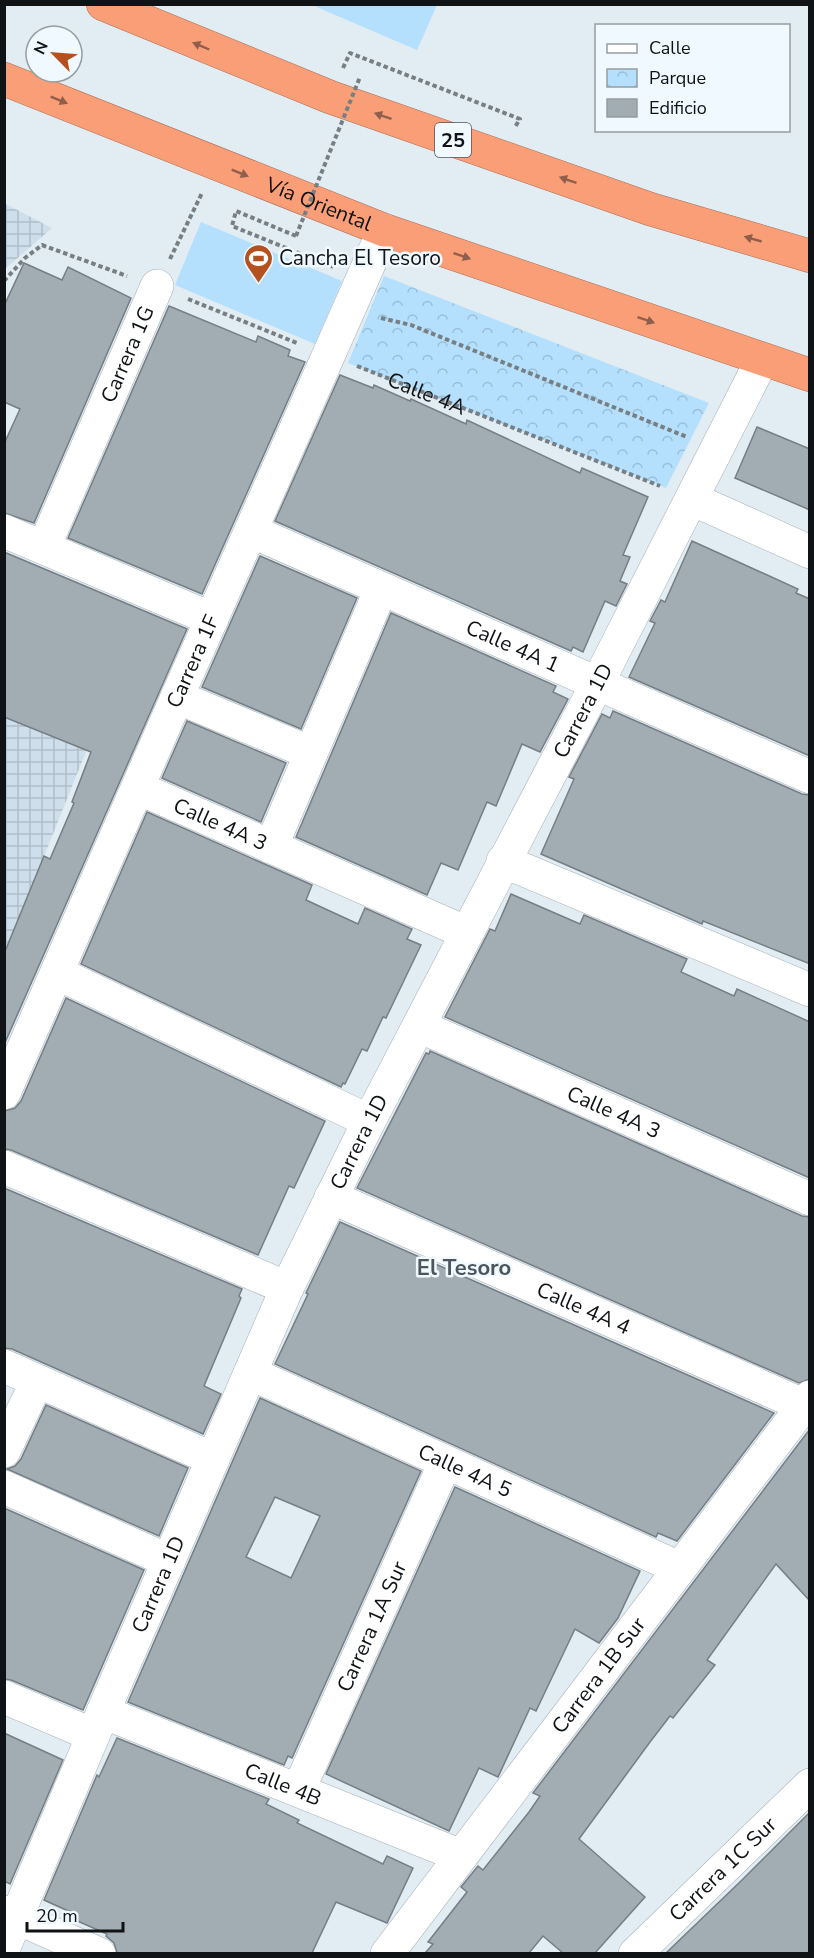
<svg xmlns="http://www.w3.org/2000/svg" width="814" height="1958" viewBox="0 0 814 1958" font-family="'Nunito Sans',sans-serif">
	<defs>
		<pattern id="industrial-grid" width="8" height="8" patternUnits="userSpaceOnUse" patternTransform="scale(1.5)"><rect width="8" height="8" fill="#cedfeb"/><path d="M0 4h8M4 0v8" fill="none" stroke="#b0bec9"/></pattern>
		<pattern id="park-crowns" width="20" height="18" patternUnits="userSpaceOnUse" patternTransform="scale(1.5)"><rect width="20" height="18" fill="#b4dffd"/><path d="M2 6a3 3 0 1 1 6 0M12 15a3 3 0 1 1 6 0" fill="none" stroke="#9abed8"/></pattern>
	</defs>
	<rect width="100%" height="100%" fill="#e2ecf3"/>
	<g fill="url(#industrial-grid)">
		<polygon points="4,203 52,228 5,269 4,269"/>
		<polygon points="5,631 113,684 5,954"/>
	</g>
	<g fill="#b4dffd">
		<polygon points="312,5 437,5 417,50"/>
		<polygon points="201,222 342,281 315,344 175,285"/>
	</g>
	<polygon fill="url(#park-crowns)" points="384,276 709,403 666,488 348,363"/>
	<g fill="#a2acb3" stroke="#757e85" stroke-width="1.5" fill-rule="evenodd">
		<polygon points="24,263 62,280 68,267 131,298 34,523 4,513 4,444 20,409 4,402 4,306"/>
		<polygon points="169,306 256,342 258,336 290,350 288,356 305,362 202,594 68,538"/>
		<polygon points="340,375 373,388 374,385 410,401 411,399 466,424 467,420 580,473 582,468 648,497 623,555 630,557 620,581 627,584 616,606 605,601 583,652 573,647 571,651 275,521"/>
		<polygon points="757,427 810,449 810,510 735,478"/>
		<polygon points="692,541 798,589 796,593 810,599 810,756 629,677 655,623 650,621 661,600 665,602"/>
		<polygon points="4,552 187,629 4,1045 4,954 44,856 50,859 74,803 72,802 91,752 4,717"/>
		<polygon points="260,556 357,598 301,729 202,687"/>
		<polygon points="391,613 556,686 553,692 568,699 540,752 522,744 496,806 487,802 458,870 441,863 427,895 296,837"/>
		<polygon points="613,711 802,794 810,795 810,964 703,921 702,924 541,854 574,779 569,777 602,714 610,718"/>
		<polygon points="187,721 286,763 261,822 162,778"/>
		<polygon points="147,812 312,885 306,900 358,924 365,908 412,929 407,939 421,945 386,1018 383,1017 367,1051 362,1049 345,1084 343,1083 341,1087 81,964"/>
		<polygon points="511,894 580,924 584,915 687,959 681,972 734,996 737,989 810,1022 810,1178 445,1017 490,929 495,931"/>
		<polygon points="66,998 325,1121 294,1188 289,1186 258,1255 11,1150 4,1149 4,1111 15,1108 21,1101"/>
		<polygon points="430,1051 802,1216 810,1217 810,1379 799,1383 357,1188 426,1053 429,1054"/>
		<polygon points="4,1188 242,1289 239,1296 241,1298 204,1386 221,1394 203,1434 12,1349 4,1348"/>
		<polygon points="340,1222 774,1413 677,1541 658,1533 656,1537 275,1364 308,1294 306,1293"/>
		<path d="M260,1398l161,73 -129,287 -4,-2 -4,9 -156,-63zM275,1497l45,19 -29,62 -45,-21z"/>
		<polygon points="46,1405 188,1468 159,1536 7,1469 15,1466 21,1459"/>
		<polygon points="810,1429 810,1601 776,1564 707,1660 715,1665 673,1718 670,1716 650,1742 579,1839 645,1897 595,1953 563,1953 543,1936 529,1953 425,1953 433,1944 428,1942 467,1892 461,1887 478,1866 483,1870 529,1812 540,1796 533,1793"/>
		<polygon points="455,1487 640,1571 618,1618 599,1643 575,1629 536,1711 530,1708 498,1777 479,1768 449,1831 326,1774"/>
		<polygon points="4,1508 144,1570 83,1710 11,1680 4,1679"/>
		<polygon points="4,1733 63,1760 10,1884 4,1881"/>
		<polygon points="117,1738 269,1799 266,1804 299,1820 297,1823 383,1864 387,1856 413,1868 387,1923 336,1902 312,1953 117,1953 114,1943 106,1936 107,1934 73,1919 75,1914 44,1900 97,1775 99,1777"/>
		<polygon points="810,1812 810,1953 666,1953 742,1880"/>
	</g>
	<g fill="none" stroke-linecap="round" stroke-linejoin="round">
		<defs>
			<g id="minor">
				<polyline points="692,499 810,552"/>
				<polyline points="4,531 212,619"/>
				<path id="s2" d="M251,531l559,246"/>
				<path id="s3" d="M44,547l113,-261"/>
				<polyline points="177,697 311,753"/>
				<path id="s4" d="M138,788l329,145"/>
				<polyline points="271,847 381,589"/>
				<polyline points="503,861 810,990"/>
				<polyline points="57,973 369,1121"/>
				<path id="s5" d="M419,1026l391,173"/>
				<path id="s6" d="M4,1093l173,-396 207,-467"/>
				<polyline points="4,1167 287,1288"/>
				<path id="s7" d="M331,1197l472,208"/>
				<polyline points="4,1366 213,1459"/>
				<path id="s8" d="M250,1373l429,195"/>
				<polyline points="4,1451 37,1381"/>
				<polyline points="4,1487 169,1561"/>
				<polyline points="4,1697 93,1735"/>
				<path id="s9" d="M103,1712l358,144"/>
				<path id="s10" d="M299,1789l146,-326"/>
				<polyline points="4,1912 99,1954"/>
				<path id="s11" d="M4,1947l99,-235 184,-424 82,-167 228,-437 165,-324"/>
				<path id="s12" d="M387,1954l423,-557"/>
				<path id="s13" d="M635,1954l175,-169"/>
			</g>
			<g id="highway">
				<polyline points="103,4 330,97 650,209 810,256"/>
				<path id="s14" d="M4,79l380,151 426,145"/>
			</g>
		</defs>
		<use href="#minor" stroke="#a5afb6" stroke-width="34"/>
		<use href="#highway" stroke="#a86d55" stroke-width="34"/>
		<g stroke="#787f83" stroke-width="4" stroke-dasharray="4.5 3" stroke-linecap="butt">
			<polyline points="343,68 350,53 520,119 515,127"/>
			<polyline points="296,236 236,211 232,226 333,267"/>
			<polyline points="170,259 202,193"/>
			<polyline points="4,281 25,258 42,245 127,276"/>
			<polyline points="188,299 297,343"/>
			<polyline points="381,318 411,325 687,437"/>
			<path id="s1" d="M357,366l303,120"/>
		</g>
		<use href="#minor" stroke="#fff" stroke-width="33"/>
		<use href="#highway" stroke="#fa9e77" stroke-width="33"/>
		<polyline stroke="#787f83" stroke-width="4" stroke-dasharray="4.5 3" stroke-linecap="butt" points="296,236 360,77"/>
	</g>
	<defs><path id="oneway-solid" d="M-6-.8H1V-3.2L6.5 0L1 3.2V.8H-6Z" transform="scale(1.5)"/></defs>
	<g fill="#905f4b">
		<use href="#oneway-solid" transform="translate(201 46) rotate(-157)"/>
		<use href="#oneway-solid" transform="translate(59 100) rotate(22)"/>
		<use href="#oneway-solid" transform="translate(383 116) rotate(-161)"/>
		<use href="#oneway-solid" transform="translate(240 173) rotate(22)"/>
		<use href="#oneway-solid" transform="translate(568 180) rotate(-161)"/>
		<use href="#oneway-solid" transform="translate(753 239) rotate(-164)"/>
		<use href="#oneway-solid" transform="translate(462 256) rotate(19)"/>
		<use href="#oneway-solid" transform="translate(646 320) rotate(19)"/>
	</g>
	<defs>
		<symbol id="stadium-pin" viewBox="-11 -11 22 30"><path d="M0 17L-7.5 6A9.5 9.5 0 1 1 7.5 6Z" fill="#b5511f" stroke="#f0f9ff"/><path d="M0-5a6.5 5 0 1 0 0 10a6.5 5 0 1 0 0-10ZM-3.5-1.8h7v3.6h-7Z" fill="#fff"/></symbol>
	</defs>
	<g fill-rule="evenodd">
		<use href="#stadium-pin" x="242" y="242" width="33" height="45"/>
	</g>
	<g text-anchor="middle" stroke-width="5" stroke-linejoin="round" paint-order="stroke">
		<rect fill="#f0f9ff" stroke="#52585b" stroke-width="1.5" x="435" y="123" width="36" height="34" rx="4.5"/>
		<g font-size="20" font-weight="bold" fill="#0f1315">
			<text x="453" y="147">25</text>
		</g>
		<g font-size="21" fill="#0f1315" stroke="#f0f9ff">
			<text dy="7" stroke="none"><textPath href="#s14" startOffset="339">Vía Oriental</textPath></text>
			<text dy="7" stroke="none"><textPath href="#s3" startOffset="210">Carrera 1G</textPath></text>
			<text dy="7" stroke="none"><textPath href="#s1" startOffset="75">Calle 4A</textPath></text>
			<text dy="7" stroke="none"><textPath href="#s2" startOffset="286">Calle 4A 1</textPath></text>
			<text dy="7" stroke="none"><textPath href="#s6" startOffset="471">Carrera 1F</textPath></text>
			<text dy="7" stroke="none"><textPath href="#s11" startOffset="1366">Carrera 1D</textPath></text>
			<text dy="7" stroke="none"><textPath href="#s4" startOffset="90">Calle 4A 3</textPath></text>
			<text dy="7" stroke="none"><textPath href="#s5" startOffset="213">Calle 4A 3</textPath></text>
			<text dy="7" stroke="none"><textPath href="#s11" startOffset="880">Carrera 1D</textPath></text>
			<text dy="7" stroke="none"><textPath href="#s7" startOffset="276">Calle 4A 4</textPath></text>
			<text dy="7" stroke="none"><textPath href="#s8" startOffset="236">Calle 4A 5</textPath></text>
			<text dy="7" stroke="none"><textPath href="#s11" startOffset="394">Carrera 1D</textPath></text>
			<text dy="7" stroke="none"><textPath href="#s10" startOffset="178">Carrera 1A Sur</textPath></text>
			<text dy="7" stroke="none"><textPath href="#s12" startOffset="350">Carrera 1B Sur</textPath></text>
			<text dy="7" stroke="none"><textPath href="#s9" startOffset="194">Calle 4B</textPath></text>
			<text dy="7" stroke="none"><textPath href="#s13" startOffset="122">Carrera 1C Sur</textPath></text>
		</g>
		<g font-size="21" fill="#0f1315" stroke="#f0f9ff" text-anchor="start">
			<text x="279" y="265">Cancha El Tesoro</text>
		</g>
		<g font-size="22" font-weight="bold" fill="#4c555b" stroke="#f0f9ff">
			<text x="464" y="1275">El Tesoro</text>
		</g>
	</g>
	<rect width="814" height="1958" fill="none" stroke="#0f1315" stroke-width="12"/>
	<rect x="595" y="24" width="195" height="108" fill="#f0f9ff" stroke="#969da1" stroke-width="1.5"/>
	<rect x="607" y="44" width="30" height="9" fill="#ffffff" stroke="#969da1" stroke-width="1.5"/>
	<text x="649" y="54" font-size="18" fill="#0f1315">Calle</text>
	<rect x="607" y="69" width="30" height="18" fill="url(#park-crowns)" stroke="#969da1" stroke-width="1.5"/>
	<text x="649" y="84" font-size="18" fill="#0f1315">Parque</text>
	<rect x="607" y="99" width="30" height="18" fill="#a2acb3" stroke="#969da1" stroke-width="1.5"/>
	<text x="649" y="114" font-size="18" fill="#0f1315">Edificio</text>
	<g transform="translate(54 54) rotate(295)"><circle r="28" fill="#f0f9ff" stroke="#969da1" stroke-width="1.5"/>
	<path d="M0-4.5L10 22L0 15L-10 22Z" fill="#b5511f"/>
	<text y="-9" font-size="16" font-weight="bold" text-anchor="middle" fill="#0f1315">N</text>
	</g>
	<path d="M27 1922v9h96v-9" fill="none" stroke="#0f1315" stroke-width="3"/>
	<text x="36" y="1922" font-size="18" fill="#0f1315" stroke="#f0f9ff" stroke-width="4.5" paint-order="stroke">20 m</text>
</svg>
